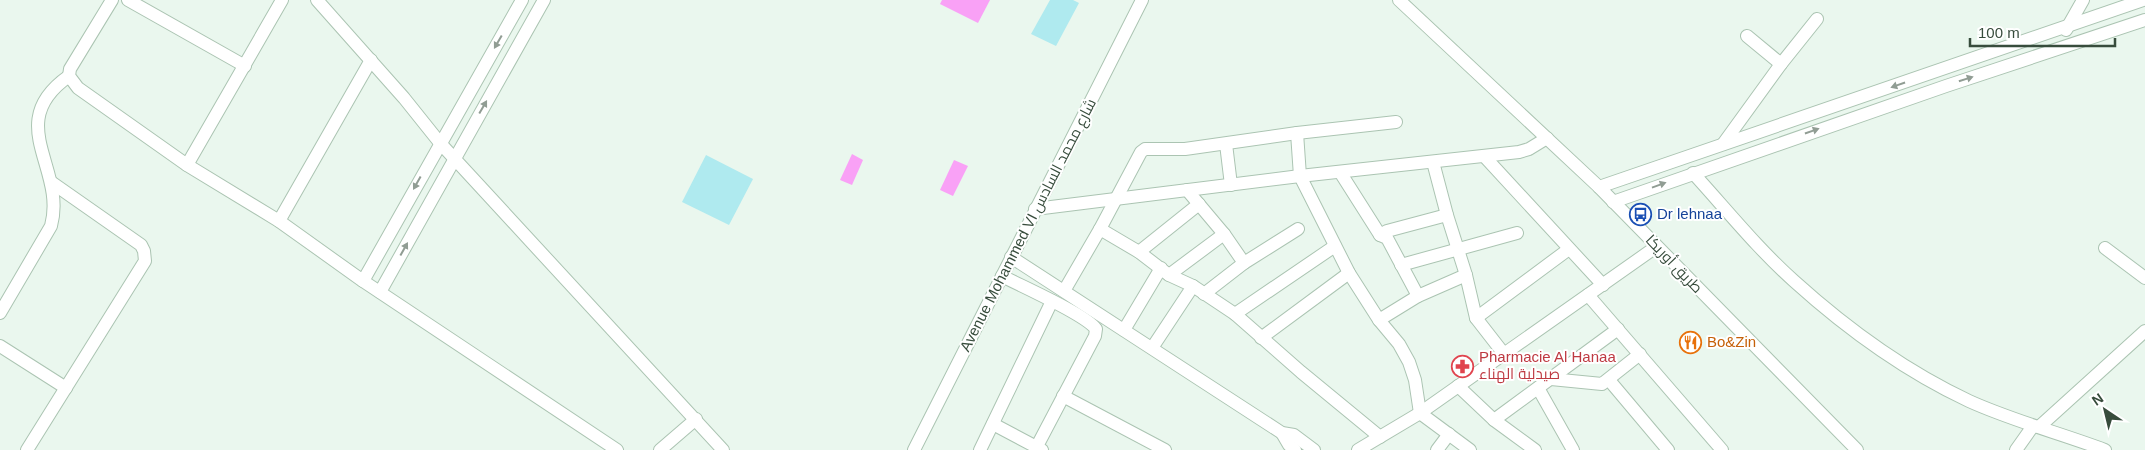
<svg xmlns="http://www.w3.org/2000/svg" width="2145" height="450" viewBox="0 0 2145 450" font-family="Arial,Cairo,sans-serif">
	<rect width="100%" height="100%" fill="#eaf7ee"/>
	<g fill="#afeaef">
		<polygon points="1050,0 1073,0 1079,3 1056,46 1031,34"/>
		<polygon points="706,155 753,179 729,225 682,202"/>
	</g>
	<g fill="#f9a1f6">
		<polygon points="942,0 990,0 978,23 940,4"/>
		<polygon points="852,154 863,160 852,185 840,180"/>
		<polygon points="954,160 968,166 953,196 940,190"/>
	</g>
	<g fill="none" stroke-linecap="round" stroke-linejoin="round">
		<defs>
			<g id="minor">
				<polyline points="112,0 70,69 69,76 78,88 187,165 279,221 363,281 617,450"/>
				<polyline points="128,0 245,66"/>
				<polyline points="317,0 404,98 440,143 723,450"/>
				<polyline points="1399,0 1599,187 1857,450"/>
				<polyline points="2066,30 2083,0"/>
				<polyline points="1747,36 1781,64"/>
				<polyline points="1297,133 1300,176 1349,273 1379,320 1399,344 1409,362 1415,380 1420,413 1470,450"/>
				<polyline points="1226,144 1231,185"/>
				<polyline points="1723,144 1781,64 1817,19"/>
				<polyline points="1484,156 1603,285"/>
				<polyline points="1433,162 1447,215 1466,275 1476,318 1504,354"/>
				<polyline points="187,165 282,0"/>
				<polyline points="1340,172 1380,235 1387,238 1418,296"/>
				<path d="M1693,173c33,36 64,75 101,108 52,47 111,90 175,120 44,20 91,32 136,49"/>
				<polyline points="1599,187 2143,0"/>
				<polyline points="1187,190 1224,234 1244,263 1204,294"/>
				<polyline points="1613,202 1946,86 2145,20"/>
				<polyline points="1035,209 1300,176 1519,152 1529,149 1547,138"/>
				<polyline points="279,221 371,60"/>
				<polyline points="1100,229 1139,252 1169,275 1193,286 1235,314 1301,372 1380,437"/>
				<polyline points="1380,235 1387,231 1447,215"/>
				<polyline points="2105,248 2145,278"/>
				<polyline points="1139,252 1199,204"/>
				<polyline points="1011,257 1282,433 1294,435 1314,450"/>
				<polyline points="1244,263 1298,229"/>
				<polyline points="1401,265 1517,233"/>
				<polyline points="1169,275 1224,234"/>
				<path d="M1002,276c19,10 83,38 94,53l-1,7 -60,114"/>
				<polyline points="363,281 522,0"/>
				<polyline points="1064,291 1100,229 1141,152 1145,149 1185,149 1297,133 1396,122"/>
				<polyline points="380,292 544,0"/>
				<polyline points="1588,295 1722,450"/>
				<path d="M0,313l51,-87c16,-58 -49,-103 18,-150"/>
				<polyline points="1235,314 1335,246"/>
				<polyline points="1476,318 1569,249"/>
				<polyline points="1379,320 1418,296 1466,275"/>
				<polyline points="1124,330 1161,268"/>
				<polyline points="1261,338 1349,273"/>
				<polyline points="0,346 66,388"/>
				<polyline points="1152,348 1193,286"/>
				<polyline points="1551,379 1602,384 1640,354"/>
				<polyline points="1609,380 1668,450"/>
				<polyline points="1458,386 1494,420 1535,450"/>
				<polyline points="1538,388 1573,450"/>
				<polyline points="1063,396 1165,450"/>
				<polyline points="1494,420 1618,329"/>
				<polyline points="993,424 1042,450"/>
				<polyline points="2039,427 2145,331"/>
				<polyline points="1282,433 1289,445 1295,450"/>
				<polyline points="27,450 145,261 144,251 141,245 51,182"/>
				<polyline points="660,450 696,419"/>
				<polyline points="914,450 1142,0"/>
				<polyline points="980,450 1052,301"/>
				<polyline points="1358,450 1420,413 1656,247"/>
				<polyline points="1437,450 1449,434"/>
				<polyline points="2016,450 2033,426"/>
			</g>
		</defs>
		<use href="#minor" stroke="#abc4b2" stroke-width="14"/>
		<use href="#minor" stroke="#fff" stroke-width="12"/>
	</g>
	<defs><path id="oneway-solid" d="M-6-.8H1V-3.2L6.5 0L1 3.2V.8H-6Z" transform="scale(1.25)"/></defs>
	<g fill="#919d94">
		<use href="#oneway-solid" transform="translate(498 42) rotate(120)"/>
		<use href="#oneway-solid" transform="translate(1966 79) rotate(-18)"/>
		<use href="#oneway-solid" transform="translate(1898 85) rotate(161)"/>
		<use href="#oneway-solid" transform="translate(483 107) rotate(-60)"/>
		<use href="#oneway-solid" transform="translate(1812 131) rotate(-19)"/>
		<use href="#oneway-solid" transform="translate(417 183) rotate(119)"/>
		<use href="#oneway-solid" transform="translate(1659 185) rotate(-20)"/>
		<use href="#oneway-solid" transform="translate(404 249) rotate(-61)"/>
	</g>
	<defs>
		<symbol id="bus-ring" viewBox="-11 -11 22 22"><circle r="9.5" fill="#fff" stroke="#1a4fb4" stroke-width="1.5"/><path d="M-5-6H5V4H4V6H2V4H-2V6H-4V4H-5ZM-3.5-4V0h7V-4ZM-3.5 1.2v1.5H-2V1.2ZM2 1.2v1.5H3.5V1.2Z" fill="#1a4fb4"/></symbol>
		<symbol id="restaurant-ring" viewBox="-11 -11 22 22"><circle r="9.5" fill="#fff" stroke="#e8710a" stroke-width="1.5"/><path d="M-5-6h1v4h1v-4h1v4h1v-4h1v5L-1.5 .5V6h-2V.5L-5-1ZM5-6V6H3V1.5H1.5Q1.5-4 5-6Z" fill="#e8710a"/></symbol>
		<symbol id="pharmacy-ring" viewBox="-11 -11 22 22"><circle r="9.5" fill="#fff" stroke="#e0444e" stroke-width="1.5"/><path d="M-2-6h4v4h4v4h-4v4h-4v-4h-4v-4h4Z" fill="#e0444e"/></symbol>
	</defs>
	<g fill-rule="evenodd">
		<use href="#bus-ring" x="1628" y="202" width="25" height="25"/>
		<use href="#restaurant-ring" x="1678" y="330" width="25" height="25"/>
		<use href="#pharmacy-ring" x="1450" y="354" width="25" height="25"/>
	</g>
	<g text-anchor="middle" stroke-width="4" stroke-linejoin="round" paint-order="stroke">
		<g font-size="15" fill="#164399" stroke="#fff" text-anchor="start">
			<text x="1657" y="219">Dr lehnaa</text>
		</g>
		<g font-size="15" fill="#374c3c" stroke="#fff">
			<text transform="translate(1028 225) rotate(-63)" y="5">Avenue Mohammed VI شارع محمد السادس</text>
			<text transform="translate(1674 264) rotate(46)" y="5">طريق أوريكا</text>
		</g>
		<g font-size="15" fill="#c56008" stroke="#fff" text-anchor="start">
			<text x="1707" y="347">Bo&amp;Zin</text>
		</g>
		<g font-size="15" fill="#be3a42" stroke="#fff" text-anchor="start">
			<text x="1479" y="362">Pharmacie Al Hanaa<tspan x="1479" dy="17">صيدلية الهناء</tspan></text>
		</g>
	</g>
	<g transform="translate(2105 410) rotate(325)" stroke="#ffffff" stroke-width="4" paint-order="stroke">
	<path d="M0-4L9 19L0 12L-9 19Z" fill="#374c3c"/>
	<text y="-8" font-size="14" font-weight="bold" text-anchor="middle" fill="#374c3c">N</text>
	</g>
	<path d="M1970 38v8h145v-8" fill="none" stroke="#374c3c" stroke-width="2.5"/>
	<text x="1978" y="38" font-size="15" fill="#374c3c" stroke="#ffffff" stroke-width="4" paint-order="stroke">100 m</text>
</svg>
